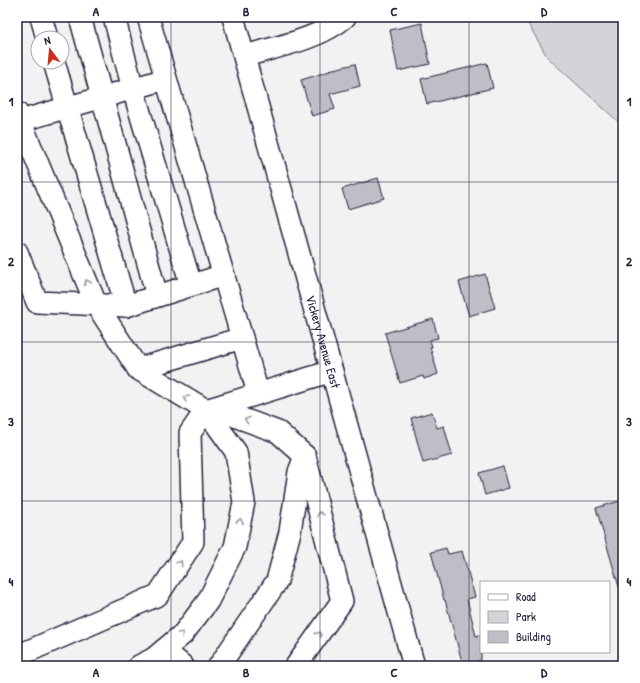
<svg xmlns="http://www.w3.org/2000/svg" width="640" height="683" viewBox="0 0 640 683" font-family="'Patrick Hand',sans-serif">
	<rect width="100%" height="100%" fill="#f2f2f3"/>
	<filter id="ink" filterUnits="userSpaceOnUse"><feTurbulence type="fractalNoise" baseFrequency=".025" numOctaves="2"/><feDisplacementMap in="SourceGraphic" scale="8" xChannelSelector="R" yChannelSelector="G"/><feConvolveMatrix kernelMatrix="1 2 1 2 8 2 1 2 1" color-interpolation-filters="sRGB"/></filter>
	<g filter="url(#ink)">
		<polygon fill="#d3d3d8" stroke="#7a7a8a" points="524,17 623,17 623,126 548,58"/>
		<g fill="#bebec6" stroke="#22223b">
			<polygon points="422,23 430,64 398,71 390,30"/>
			<polygon points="487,63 493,88 427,104 421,79"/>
			<polygon points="355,64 360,86 330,94 335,109 312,116 301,80 330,71 329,70"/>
			<polygon points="378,178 384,198 348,209 342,189"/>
			<polygon points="485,274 495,308 469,316 459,282"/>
			<polygon points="433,319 438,338 430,340 432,347 430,347 438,374 424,379 423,376 400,383 385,333"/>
			<polygon points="432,412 437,428 444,426 452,455 423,463 411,418"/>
			<polygon points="503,466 509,488 485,495 479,473"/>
			<polygon points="623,500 623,586 619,587 596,508"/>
			<polygon points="446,548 448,554 462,551 475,597 467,599 476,636 481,634 481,660 463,665 445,600 444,600 431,552"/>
		</g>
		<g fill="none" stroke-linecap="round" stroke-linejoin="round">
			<defs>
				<g id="minor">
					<polyline points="41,17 47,38"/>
					<polyline points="80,17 157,296"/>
					<polyline points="114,17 133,89 191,285"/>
					<path id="s1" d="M233,17l181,649"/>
					<path d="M245,56c31,-9 75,-17 100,-39"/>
					<polyline points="54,62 126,306"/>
					<polyline points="17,113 96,304 138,369 206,410 236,452 244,502 235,547 208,601 183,634 153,659 139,666"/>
					<polyline points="20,121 166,79"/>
					<polyline points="17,252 37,302 126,306 224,275"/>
					<polyline points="242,338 258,393"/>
					<polyline points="138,369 242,338 148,17"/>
					<polyline points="213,408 278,432 305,456 342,601 296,666"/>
					<polyline points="164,650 183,666"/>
					<polyline points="17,656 158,595 193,542 190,433 206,410 332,371"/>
					<polyline points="219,666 277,581 290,532 299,472 305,456"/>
				</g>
			</defs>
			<use href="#minor" stroke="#22223b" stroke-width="24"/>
			<use href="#minor" stroke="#fff" stroke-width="21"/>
		</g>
		<defs><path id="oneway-chevron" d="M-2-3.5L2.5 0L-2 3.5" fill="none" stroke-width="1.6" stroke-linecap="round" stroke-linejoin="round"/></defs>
		<g stroke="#9c9ca7">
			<use href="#oneway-chevron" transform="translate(87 282) rotate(-113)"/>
			<use href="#oneway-chevron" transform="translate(186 398) rotate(-148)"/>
			<use href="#oneway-chevron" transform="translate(247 420) rotate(-160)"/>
			<use href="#oneway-chevron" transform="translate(320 514) rotate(-104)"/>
			<use href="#oneway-chevron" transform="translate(240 521) rotate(-78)"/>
			<use href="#oneway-chevron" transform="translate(180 563) rotate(-56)"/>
			<use href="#oneway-chevron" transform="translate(181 634) rotate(-45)"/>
			<use href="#oneway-chevron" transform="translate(319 634) rotate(-55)"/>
		</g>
	</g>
	<path fill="none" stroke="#22223b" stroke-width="1" stroke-opacity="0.55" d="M171,17v649M320,17v649M469,17v649M17,182h606M17,342h606M17,501h606"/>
	<g text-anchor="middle" stroke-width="4" stroke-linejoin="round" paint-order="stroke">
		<g font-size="13" fill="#22223b" stroke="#fff">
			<text dy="5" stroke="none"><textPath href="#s1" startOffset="337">Vickery Avenue East</textPath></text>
		</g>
	</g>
	<rect width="640" height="683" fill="none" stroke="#fff" stroke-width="44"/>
	<rect x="480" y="581" width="130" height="72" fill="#ffffff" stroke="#a7a7b1"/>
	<rect x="488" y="594" width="20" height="6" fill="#ffffff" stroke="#a7a7b1"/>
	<text x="516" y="601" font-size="12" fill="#22223b">Road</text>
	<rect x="488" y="611" width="20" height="12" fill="#d3d3d8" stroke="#a7a7b1"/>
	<text x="516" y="621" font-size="12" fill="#22223b">Park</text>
	<rect x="488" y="631" width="20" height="12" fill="#bebec6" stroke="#a7a7b1"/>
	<text x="516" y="641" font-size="12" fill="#22223b">Building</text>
	<g transform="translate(50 50) rotate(344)"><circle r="19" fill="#ffffff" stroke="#a7a7b1"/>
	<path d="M0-3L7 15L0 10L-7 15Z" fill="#c8321e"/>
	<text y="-6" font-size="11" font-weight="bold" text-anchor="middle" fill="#22223b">N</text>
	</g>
	<rect x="22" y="22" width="596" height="639" fill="none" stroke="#22223b" stroke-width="1.5"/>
	<g font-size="13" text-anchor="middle" font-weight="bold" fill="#22223b">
		<text x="96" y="16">A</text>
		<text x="246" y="16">B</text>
		<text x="394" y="16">C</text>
		<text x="544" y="16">D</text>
		<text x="11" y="106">1</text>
		<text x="629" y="106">1</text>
		<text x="11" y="266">2</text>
		<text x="629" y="266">2</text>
		<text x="11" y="426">3</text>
		<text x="629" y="426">3</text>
		<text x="11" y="586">4</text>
		<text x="629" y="586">4</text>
		<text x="96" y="677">A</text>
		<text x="246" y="677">B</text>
		<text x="394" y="677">C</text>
		<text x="544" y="677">D</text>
	</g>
</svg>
